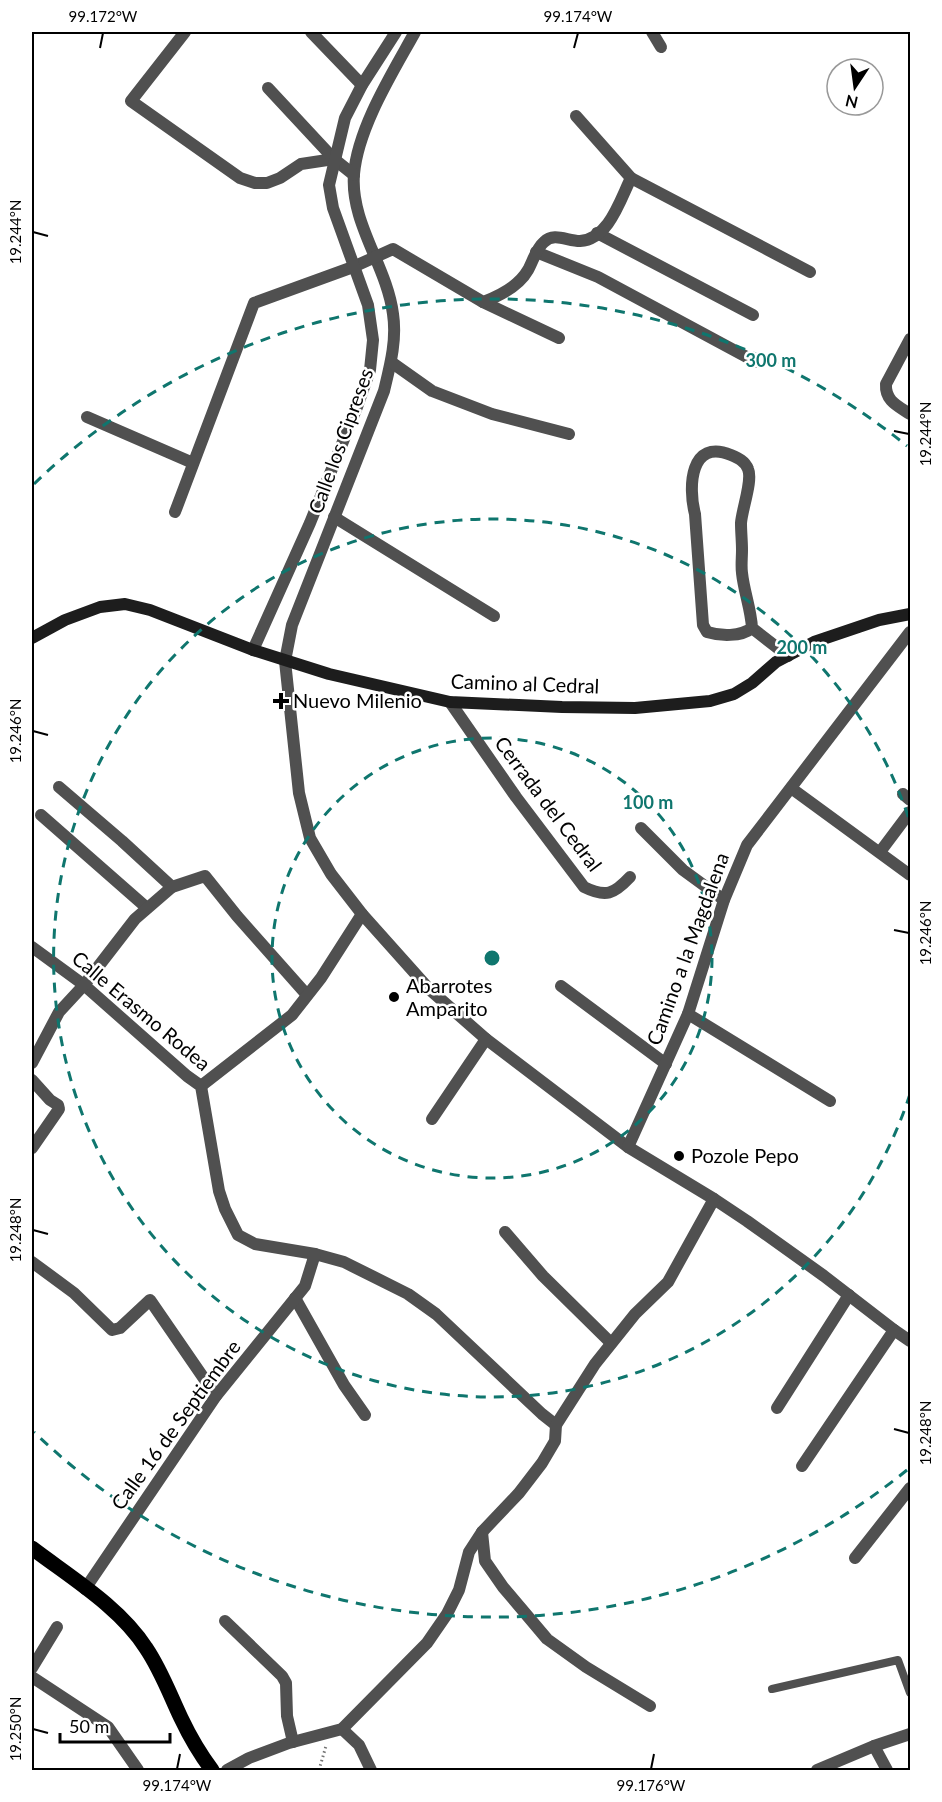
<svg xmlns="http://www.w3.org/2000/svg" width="942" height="1802" viewBox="0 0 942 1802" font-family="Lato,sans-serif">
	<rect width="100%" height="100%" fill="#fff"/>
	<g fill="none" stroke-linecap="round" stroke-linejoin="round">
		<polyline stroke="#727272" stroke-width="3" stroke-dasharray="1.5 3" stroke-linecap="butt" points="319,1770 326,1746"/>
		<polyline stroke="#505050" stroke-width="8" points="772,1689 898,1660 910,1693"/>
		<g stroke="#505050" stroke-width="12">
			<polyline points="185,32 131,101 240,178 255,183 267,183 280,178 301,164 334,159"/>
			<polyline points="311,32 362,85"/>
			<path d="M415,32c-22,40 -57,95 -61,142 -4,49 33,92 39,140 4,26 -3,52 -9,77l-92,234 -7,36 14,132 11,45 21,36 31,40 67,75 57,50 142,108 86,52 33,22 77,55 70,54 16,11"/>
			<polyline points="652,32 661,47"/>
			<polyline points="268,88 334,159 354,175"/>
			<polyline points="631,178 810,272"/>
			<polyline points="597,233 753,315"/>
			<polyline points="536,252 598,277 756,362"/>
			<polyline points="483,302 559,338"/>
			<path d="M910,339l-24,45c-1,17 12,22 24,30"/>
			<polyline points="391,362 432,391 492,414 569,434"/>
			<polyline points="87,417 193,463"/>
			<path d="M175,512l79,-209 99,-36 40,-18 90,53c16,-6 36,-16 45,-32 5,-9 8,-21 16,-28 10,-10 23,-1 36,-1 29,-2 40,-41 51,-63l-55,-62"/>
			<polyline points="334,517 494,616"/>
			<path d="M752,628c-11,9 -32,8 -45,4l-4,-7 -8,-111c-7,-27 -5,-76 36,-59 7,3 14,6 17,14 5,11 -6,40 -7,54 0,9 1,18 1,27 0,8 -1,16 0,23 2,19 9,36 10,55l36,28"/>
			<polyline points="253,650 310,523 357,407 370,370 373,340 368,305 333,208 329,185 345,118 362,85 396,32"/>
			<path d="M450,702l66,95 68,90c22,11 30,7 46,-10"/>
			<polyline points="59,787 122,841 172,887"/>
			<polyline points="791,788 910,875"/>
			<polyline points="903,794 910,800"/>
			<polyline points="41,815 147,908"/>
			<polyline points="641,828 683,870 724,900"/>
			<polyline points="880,852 910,812"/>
			<polyline points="32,947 84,985 187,1076 201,1086 219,1191 225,1209 238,1235 255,1244 315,1254 344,1262 408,1294 436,1314 542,1414 556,1425"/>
			<polyline points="561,986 666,1064"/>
			<polyline points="688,1014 830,1101"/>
			<polyline points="32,1063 59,1012 84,985 135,919 172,887 205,876 237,916 307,995"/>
			<polyline points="32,1080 50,1100 58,1105 59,1109 32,1148"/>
			<polyline points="201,1086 292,1015 321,978 362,914"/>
			<polyline points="432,1119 486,1039"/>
			<polyline points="628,1147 688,1014 724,900 747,845 910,632"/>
			<polyline points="505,1232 543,1276 611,1343"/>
			<polyline points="32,1262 74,1293 112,1330 120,1328 150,1300 216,1396"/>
			<polyline points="295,1298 344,1385 365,1415"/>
			<polyline points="777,1408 849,1295"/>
			<polyline points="802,1466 894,1330"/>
			<polyline points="482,1532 485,1561 503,1587 547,1639 586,1667 650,1706"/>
			<polyline points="855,1558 910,1488"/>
			<polyline points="85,1589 216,1396 305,1286 315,1254"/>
			<polyline points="225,1621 282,1676 286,1683 287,1716 293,1742"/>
			<polyline points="32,1668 57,1627"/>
			<polyline points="32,1677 108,1727 138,1770"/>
			<polyline points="342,1729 359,1745 371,1770"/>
			<polyline points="874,1746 887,1770"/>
			<polyline points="227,1770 249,1758 289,1743 342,1729 427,1643 447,1614 459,1590 469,1552 482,1532 519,1493 542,1463 555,1441 556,1425 595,1364 635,1314 668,1282 714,1199"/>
			<polyline points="817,1770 874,1746 910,1734"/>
		</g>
		<polyline stroke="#1d1d1d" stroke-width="12" points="32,638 65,620 100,607 125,604 150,610 253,650 329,674 450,702 562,707 635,708 710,701 734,694 752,683 776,662 814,642 879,620 910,614"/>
		<path stroke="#000" stroke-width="15" d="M32,1548c38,29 88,59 114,100 15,22 24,47 35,70 9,19 19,36 31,52"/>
	</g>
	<path fill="none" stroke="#000" stroke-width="2" d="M100,48l3,-15M574,48l4,-15M33,232l15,4M894,431l15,3M33,731l15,4M894,930l15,3M33,1230l15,4M894,1429l15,4M33,1729l15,4M177,1769l3,-15M651,1769l3,-15"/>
	<g fill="none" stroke="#0f766e" stroke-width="3" stroke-dasharray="10 8">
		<circle cx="492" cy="958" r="220"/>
		<path d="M910 1094A439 439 0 1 1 910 822"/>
		<path d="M907 1470A659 659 0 0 1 34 1432M34 484A659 659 0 0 1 907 446"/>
	</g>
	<g fill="#000" stroke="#fff" stroke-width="2">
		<path d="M278 692h6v6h6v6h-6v6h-6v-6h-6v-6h6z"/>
		<circle cx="394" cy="997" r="6"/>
		<circle cx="679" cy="1156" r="6"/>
	</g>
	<g text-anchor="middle" stroke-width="5" stroke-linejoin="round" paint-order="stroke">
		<g font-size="20" fill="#000" stroke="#fff">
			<text transform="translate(341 441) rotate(-70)" y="7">Calle los Cipreses</text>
			<text transform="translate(525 684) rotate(2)" y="7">Camino al Cedral</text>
			<text transform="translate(548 804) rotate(53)" y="7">Cerrada del Cedral</text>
			<text transform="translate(688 949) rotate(-70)" y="7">Camino a la Magdalena</text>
			<text transform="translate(141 1011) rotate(40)" y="7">Calle Erasmo Rodea</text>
			<text transform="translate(176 1425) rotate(-54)" y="7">Calle 16 de Septiembre</text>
		</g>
		<g font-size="20" fill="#000" stroke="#fff" text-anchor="start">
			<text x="293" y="708">Nuevo Milenio</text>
			<text x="406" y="993">Abarrotes<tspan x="406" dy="23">Amparito</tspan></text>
			<text x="691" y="1163">Pozole Pepo</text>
		</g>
	</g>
	<circle cx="492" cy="958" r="9" fill="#0f766e" stroke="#fff" stroke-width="3"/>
	<g font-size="18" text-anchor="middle" font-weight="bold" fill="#0f766e" stroke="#fff" stroke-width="5" stroke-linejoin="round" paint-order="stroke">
		<text x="771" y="367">300 m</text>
		<text x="802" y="654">200 m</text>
		<text x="648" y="809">100 m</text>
	</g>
	<rect width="942" height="1802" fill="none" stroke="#ffffff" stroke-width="66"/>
	<g transform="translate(855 87) rotate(193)"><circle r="28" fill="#ffffff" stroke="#999999" stroke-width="1.5"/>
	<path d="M0-4.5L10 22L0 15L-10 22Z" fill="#000000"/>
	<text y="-9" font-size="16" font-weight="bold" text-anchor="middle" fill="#000000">N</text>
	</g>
	<path d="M60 1733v9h110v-9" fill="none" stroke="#000000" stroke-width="3"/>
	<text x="69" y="1733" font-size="18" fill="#000000" stroke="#ffffff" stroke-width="4.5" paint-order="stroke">50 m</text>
	<rect x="33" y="33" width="876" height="1736" fill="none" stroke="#000" stroke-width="2"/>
	<g font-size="15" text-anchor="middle" fill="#000">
		<text x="103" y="22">99.172°W</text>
		<text x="578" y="22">99.174°W</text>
		<text transform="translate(16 232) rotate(-90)" y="5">19.244°N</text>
		<text transform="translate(926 434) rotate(-90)" y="5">19.244°N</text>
		<text transform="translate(16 731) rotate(-90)" y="5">19.246°N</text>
		<text transform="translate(926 933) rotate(-90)" y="5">19.246°N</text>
		<text transform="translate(16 1230) rotate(-90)" y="5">19.248°N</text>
		<text transform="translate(926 1433) rotate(-90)" y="5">19.248°N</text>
		<text transform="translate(16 1729) rotate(-90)" y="5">19.250°N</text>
		<text x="177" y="1791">99.174°W</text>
		<text x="651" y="1791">99.176°W</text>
	</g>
</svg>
